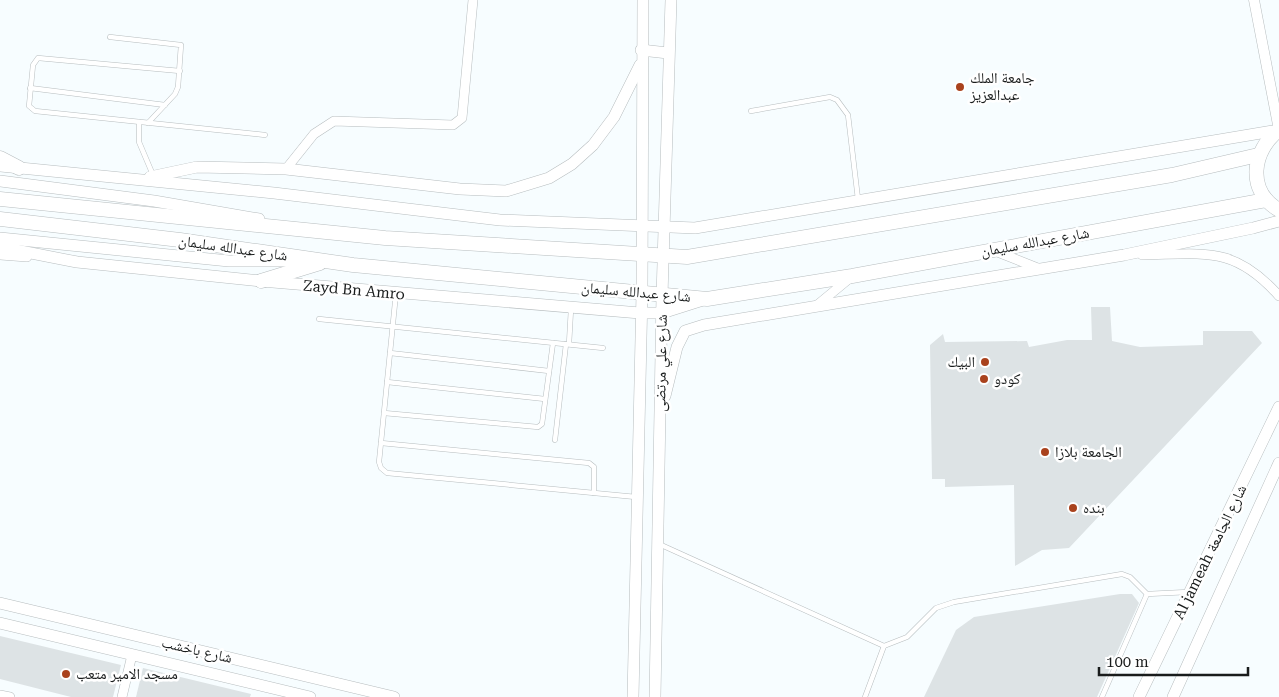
<svg xmlns="http://www.w3.org/2000/svg" width="1279" height="697" viewBox="0 0 1279 697" font-family="'Roboto Serif','Noto Naskh Arabic',serif">
	<rect width="100%" height="100%" fill="#f7fdff"/>
	<g fill="#dde3e5">
		<polygon points="1091,307 1110,307 1112,341 1140,347 1203,345 1203,331 1252,331 1262,343 1069,548 1042,550 1015,566 1014,485 945,487 945,479 932,479 930,345 943,334 945,342 1027,341 1029,347 1067,340 1092,340"/>
		<polygon points="1120,594 1132,594 1139,603 1097,697 924,697 956,630 974,617"/>
		<polygon points="0,636 121,665 113,697 71,697 0,679"/>
		<polygon points="143,668 251,694 250,697 136,697"/>
	</g>
	<g fill="none" stroke-linecap="round" stroke-linejoin="round">
		<defs>
			<g id="service">
				<polyline points="110,37 181,45 178,87 175,94 148,123"/>
				<polyline points="180,71 38,58 33,65 29,106 35,111 265,135"/>
				<polyline points="30,88 165,105"/>
				<polyline points="751,111 830,97 837,100 848,115 858,199"/>
				<polyline points="139,122 139,142 153,175"/>
				<polyline points="396,293 379,462 381,468 387,473 636,497"/>
				<polyline points="319,319 603,348"/>
				<polyline points="569,344 571,309"/>
				<polyline points="390,353 549,371"/>
				<polyline points="387,382 545,399"/>
				<polyline points="384,413 538,427 542,424 553,343"/>
				<polyline points="555,440 566,344"/>
				<polyline points="381,443 589,463 594,467 594,493"/>
				<polyline points="659,544 884,646"/>
				<polyline points="865,697 884,646 907,637 936,608 954,602 1122,574 1130,577 1147,594 1188,592"/>
				<polyline points="1102,697 1147,594"/>
			</g>
			<g id="minor">
				<polyline points="286,169 314,134 334,121 453,125 462,118 473,0"/>
				<polyline points="995,251 1040,269"/>
				<polyline points="0,255 27,257"/>
				<path d="M1142,255c62,-1 92,-10 137,41"/>
				<polyline points="816,306 850,278"/>
				<polyline points="0,695 10,697"/>
				<polyline points="122,697 132,655"/>
			</g>
			<polyline id="tertiary" points="1254,0 1279,130"/>
			<g id="secondary">
				<polyline points="641,50 668,53"/>
				<polyline points="0,166 274,193 500,220 695,228 1279,130"/>
				<polyline points="150,177 197,167 286,169 460,189 506,191 549,178 572,164 593,145 614,117 640,65"/>
				<polyline points="0,181 154,201 259,219"/>
				<polyline points="0,238 229,261 292,261"/>
				<polyline points="0,247 77,262 261,281 640,313 662,313 703,300"/>
				<polyline points="665,396 677,347 685,331 704,325 1124,255 1253,228 1279,221"/>
				<polyline points="0,603 394,697"/>
				<polyline points="0,623 310,697"/>
				<polyline points="633,697 642,293 643,0"/>
				<polyline points="655,697 662,296 671,0"/>
				<polyline points="1139,697 1279,407"/>
				<polyline points="1173,697 1279,463"/>
			</g>
			<g id="primary">
				<path d="M1279,130c-27,20 -33,61 0,80"/>
				<polyline points="0,158 19,168"/>
				<polyline points="0,199 385,238 687,257 1172,175 1258,155"/>
				<polyline points="0,219 180,240 353,265 707,299 852,276 1266,200"/>
				<polyline points="261,281 320,263"/>
			</g>
		</defs>
		<use href="#service" stroke="#b7bdbf" stroke-width="5.5"/>
		<use href="#minor" stroke="#b7bdbf" stroke-width="10"/>
		<use href="#tertiary" stroke="#b7bdbf" stroke-width="11"/>
		<use href="#secondary" stroke="#b7bdbf" stroke-width="12"/>
		<use href="#primary" stroke="#b7bdbf" stroke-width="15"/>
		<use href="#service" stroke="#fff" stroke-width="4.5"/>
		<use href="#minor" stroke="#fff" stroke-width="9"/>
		<use href="#tertiary" stroke="#fff" stroke-width="10"/>
		<use href="#secondary" stroke="#fff" stroke-width="11"/>
		<use href="#primary" stroke="#fff" stroke-width="14"/>
	</g>
	<g fill="#a9421d" stroke="#fff" stroke-width="2">
		<circle cx="960" cy="87" r="5"/>
		<circle cx="985" cy="362" r="5"/>
		<circle cx="984" cy="379" r="5"/>
		<circle cx="1045" cy="452" r="5"/>
		<circle cx="1073" cy="508" r="5"/>
		<circle cx="66" cy="674" r="5"/>
	</g>
	<g text-anchor="middle" stroke-width="5" stroke-linejoin="round" paint-order="stroke">
		<g font-size="15" fill="#191c1c" stroke="#fff" text-anchor="start">
			<text x="970" y="83">جامعة الملك<tspan x="970" dy="17">عبدالعزيز</tspan></text>
			<text x="975" y="367" text-anchor="end">البيك</text>
			<text x="994" y="384">كودو</text>
			<text x="1055" y="457">الجامعة بلازا</text>
			<text x="1083" y="513">بنده</text>
			<text x="76" y="679">مسجد الامير متعب</text>
		</g>
		<g font-size="15" fill="#191c1c" stroke="#fff">
			<text transform="translate(1035 242) rotate(-10)" y="5">شارع عبدالله سليمان</text>
			<text transform="translate(233 248) rotate(8)" y="5">شارع عبدالله سليمان</text>
			<text transform="translate(354 290) rotate(5)" y="5">Zayd Bn Amro</text>
			<text transform="translate(636 292) rotate(5)" y="5">شارع عبدالله سليمان</text>
			<text transform="translate(661 363) rotate(-89)" y="5">شارع علي مرتضى</text>
			<text transform="translate(1210 552) rotate(-64)" y="5">Al jameah شارع الجامعة</text>
			<text transform="translate(197 650) rotate(13)" y="5">شارع باخشب</text>
		</g>
	</g>
	<path d="M1099 667v8h149v-8" fill="none" stroke="#191c1c" stroke-width="2.5"/>
	<text x="1106" y="667" font-size="15" fill="#191c1c" stroke="#ffffff" stroke-width="4" paint-order="stroke">100 m</text>
</svg>
